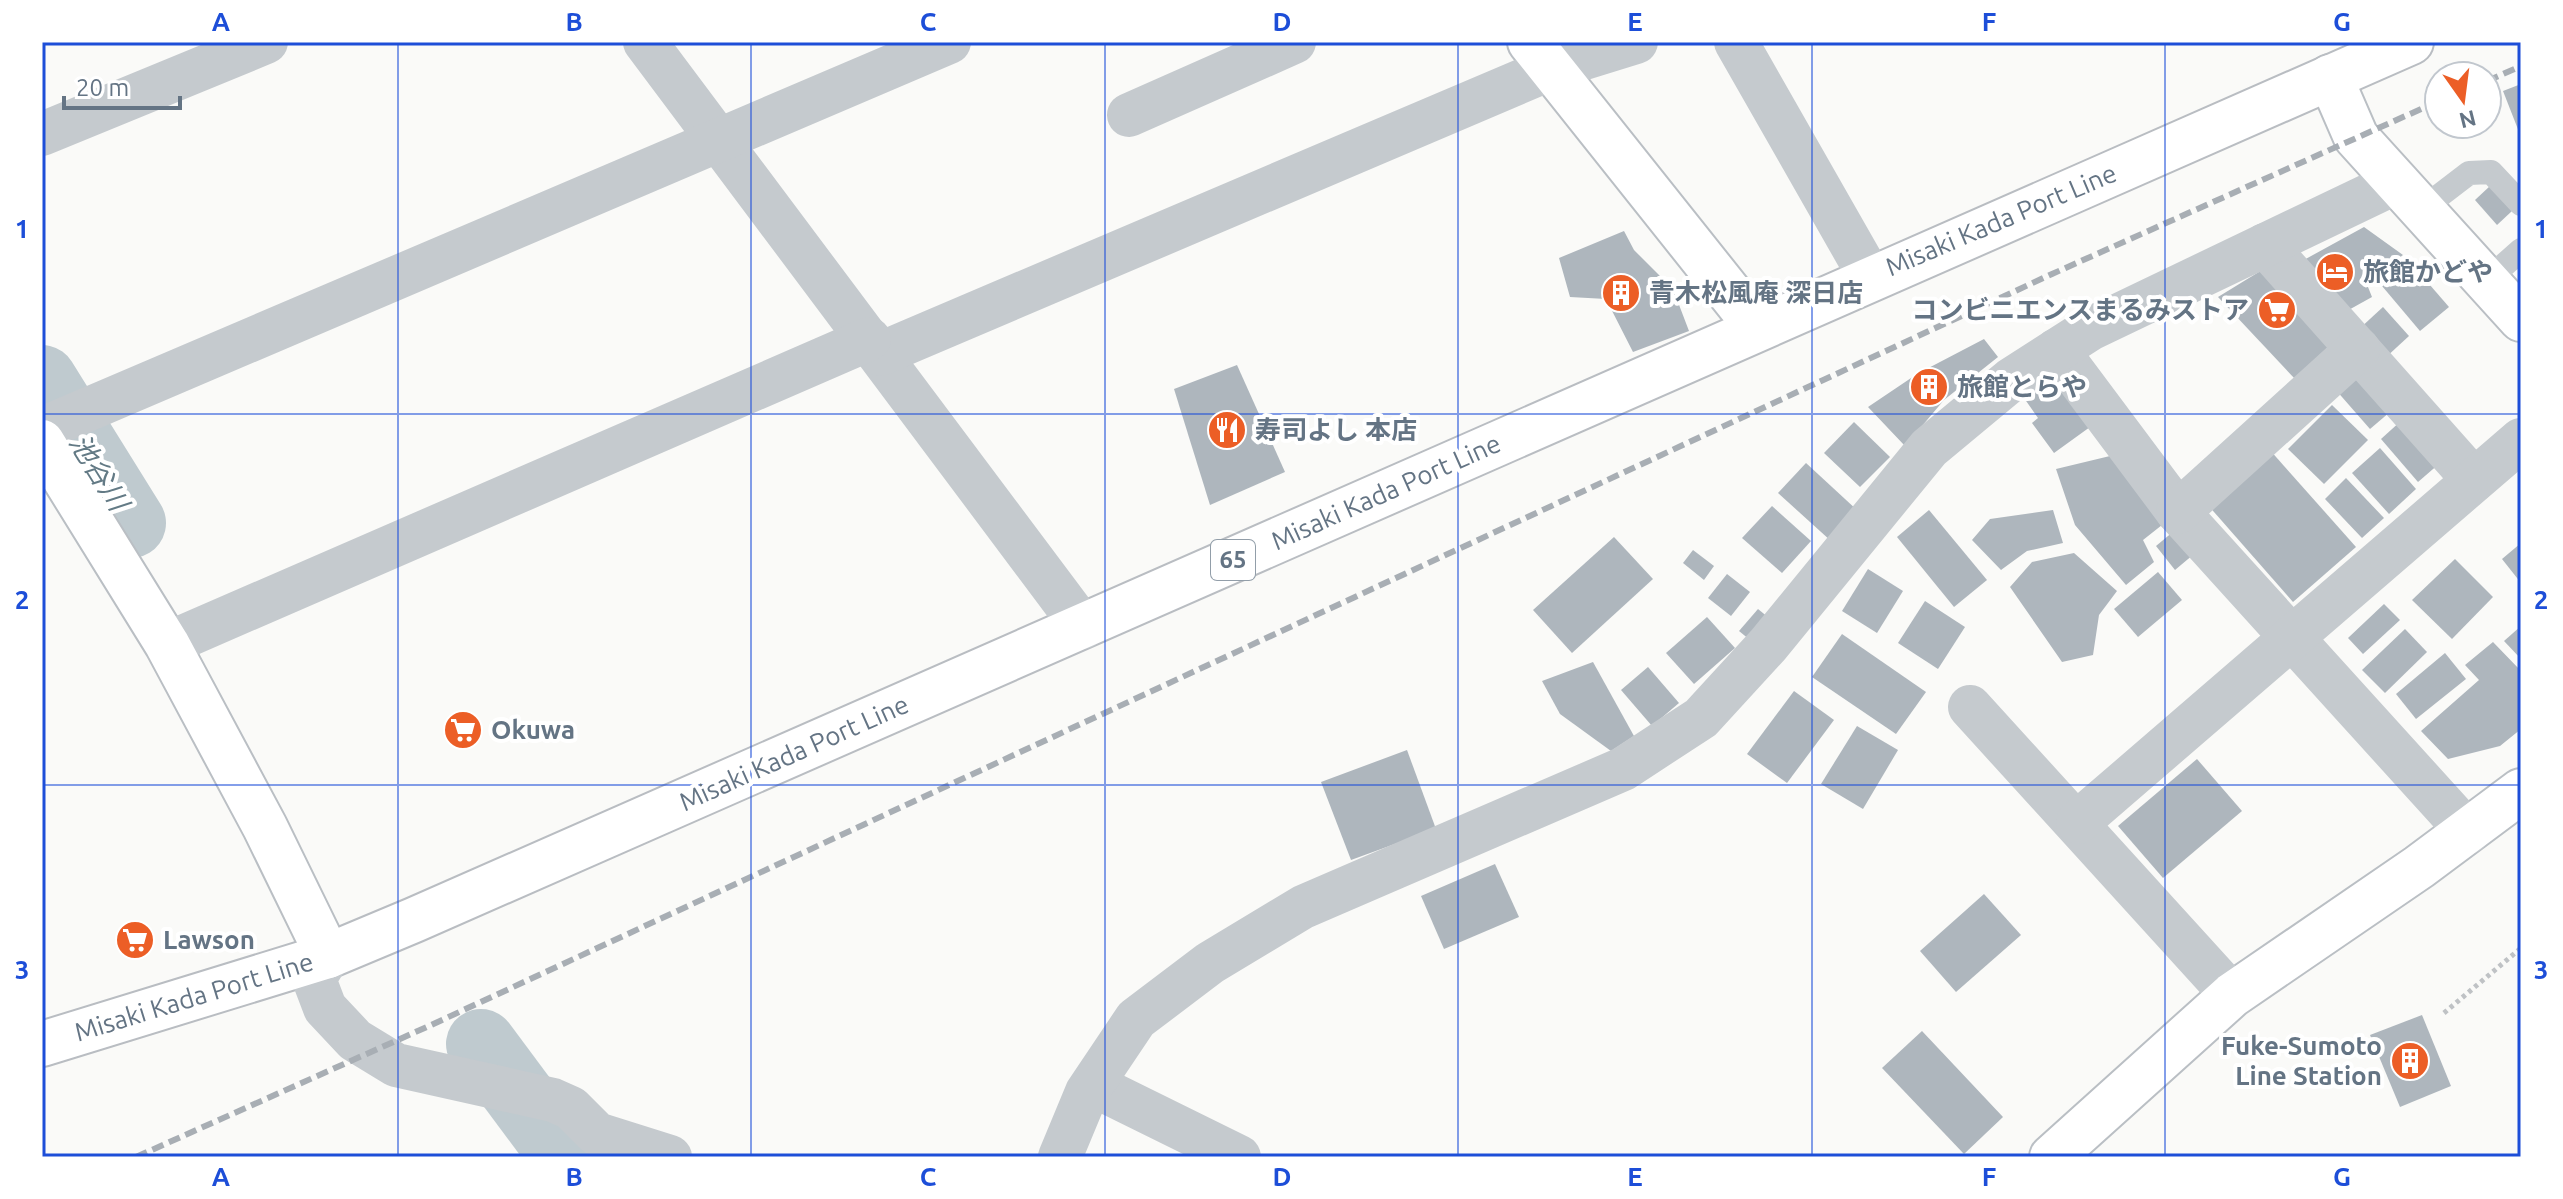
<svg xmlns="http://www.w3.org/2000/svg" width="2563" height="1199" viewBox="0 0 2563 1199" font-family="Ubuntu,'Noto Sans JP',sans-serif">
	<rect width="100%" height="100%" fill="#fafaf8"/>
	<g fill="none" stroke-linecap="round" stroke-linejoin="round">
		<g stroke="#bfcacf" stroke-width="70">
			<polyline points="42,380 131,523"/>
			<polyline points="481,1044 565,1157"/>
		</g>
	</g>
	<g fill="#aeb6bd">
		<polygon points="2521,84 2521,137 2503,91"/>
		<polygon points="2490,186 2512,211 2497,225 2475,200"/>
		<polygon points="2364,227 2403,255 2366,282 2372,297 2345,312 2302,261"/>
		<polygon points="1624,231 1634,250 1673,289 1689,331 1633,352 1606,299 1570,297 1559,258"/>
		<polygon points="2410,262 2449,307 2420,331 2382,286"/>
		<polygon points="2262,270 2333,342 2295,379 2218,297"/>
		<polygon points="2383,307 2409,336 2384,359 2358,330"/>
		<polygon points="1984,339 1998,357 1944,400 1905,446 1868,407 1917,374"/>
		<polygon points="1237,365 1285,472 1210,505 1174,389"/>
		<polygon points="2361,366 2397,406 2370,429 2335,389"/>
		<polygon points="2053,377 2090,427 2054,453 2032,423 2038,418 2024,398"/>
		<polygon points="2332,405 2368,440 2324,484 2288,449"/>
		<polygon points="2402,420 2440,463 2418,482 2381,439"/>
		<polygon points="1854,422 1890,457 1860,487 1824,453"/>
		<polygon points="2380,448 2416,489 2389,514 2352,473"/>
		<polygon points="2269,449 2356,547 2293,602 2207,504"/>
		<polygon points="2110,456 2162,525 2143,540 2154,562 2126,585 2075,525 2056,469"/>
		<polygon points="1806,463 1858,511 1831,541 1778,493"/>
		<polygon points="2346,478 2384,518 2362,538 2325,499"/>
		<polygon points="1772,506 1811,541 1782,573 1742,538"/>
		<polygon points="1929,510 1987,580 1954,607 1897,537"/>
		<polygon points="2053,510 2063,543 2027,551 2001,570 1972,540 1990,519"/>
		<polygon points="2180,526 2200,549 2175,570 2156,546"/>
		<polygon points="1614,537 1653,579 1572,653 1533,610"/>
		<polygon points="2521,543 2521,583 2502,559"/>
		<polygon points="1693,550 1714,566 1704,580 1683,563"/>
		<polygon points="2074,553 2117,591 2099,615 2093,655 2062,662 2010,587 2032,562"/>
		<polygon points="2455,559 2493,597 2452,639 2412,600"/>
		<polygon points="1868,569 1903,591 1877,633 1842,611"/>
		<polygon points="2158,572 2182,600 2138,637 2114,609"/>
		<polygon points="1727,574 1750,592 1731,616 1708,598"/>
		<polygon points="1925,601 1965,627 1938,669 1898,643"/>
		<polygon points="2384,604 2400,620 2363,654 2348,638"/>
		<polygon points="1758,609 1769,618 1750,640 1739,631"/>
		<polygon points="1707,617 1735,648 1694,684 1666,653"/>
		<polygon points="2521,626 2521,659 2504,641"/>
		<polygon points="2405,629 2427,652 2385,693 2362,670"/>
		<polygon points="1842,634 1926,692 1896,734 1812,677"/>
		<polygon points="2493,642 2521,671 2521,729 2500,746 2448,759 2421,731 2479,680 2465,665"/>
		<polygon points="2445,653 2466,679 2416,719 2396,694"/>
		<polygon points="1593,662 1634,736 1611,751 1560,714 1542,681"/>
		<polygon points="1648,667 1679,703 1652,726 1621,690"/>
		<polygon points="1794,691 1834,720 1787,783 1747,754"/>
		<polygon points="1857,726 1898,750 1863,809 1821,784"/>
		<polygon points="1407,750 1436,829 1351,860 1321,782"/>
		<polygon points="2197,759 2242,811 2163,878 2118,826"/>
		<polygon points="1495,864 1519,917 1444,949 1421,896"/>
		<polygon points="1984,894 2021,935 1956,992 1920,951"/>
		<polygon points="2422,1015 2451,1086 2400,1107 2370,1035"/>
		<polygon points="1922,1031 2003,1117 1964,1154 1882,1068"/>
	</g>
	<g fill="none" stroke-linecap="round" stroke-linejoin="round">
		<defs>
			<g id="secondary">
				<polyline points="1530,42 1757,327"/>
				<polyline points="2330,77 2356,137 2521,319"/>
				<polyline points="42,442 167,644 265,827 328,956"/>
				<polyline points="2052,1157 2232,995 2419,867 2521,791"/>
			</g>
			<polyline id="primary" points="42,1044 328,956 414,920 2411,42"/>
		</defs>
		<use href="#secondary" stroke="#babfc4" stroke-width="48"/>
		<use href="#primary" stroke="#b9bdc2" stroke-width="48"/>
		<polyline stroke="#bfc2c5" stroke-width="5" stroke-dasharray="4 4" stroke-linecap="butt" points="2444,1013 2521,948"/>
		<g stroke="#c5cace" stroke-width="24">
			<polyline points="2422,209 2469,173 2491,172 2521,204"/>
			<polyline points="2486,281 2521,250"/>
		</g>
		<g stroke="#c5cace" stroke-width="44">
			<polyline points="645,42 1083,627"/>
			<polyline points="1736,42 1870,277"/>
			<polyline points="1129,115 1294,42"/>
			<polyline points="42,134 266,42"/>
			<polyline points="2265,245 2474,480"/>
			<polyline points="2057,350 2178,512 2468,832"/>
			<polyline points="880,354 1552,68 1636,42"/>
			<polyline points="42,429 949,42"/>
			<polyline points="2178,512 2358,349"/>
			<polyline points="167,644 869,339"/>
			<polyline points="1970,707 2232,995"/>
			<polyline points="2078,822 2521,440"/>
			<polyline points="328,956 314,979 325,1008 355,1040 396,1065 553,1100 571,1108 597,1134 670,1157"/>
			<polyline points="1093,1085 1239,1157"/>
			<polyline points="1060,1157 1087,1092 1136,1019 1210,963 1303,907 1623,769 1701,718 1768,645 1929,448 2012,379 2090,329 2397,182"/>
		</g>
		<use href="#secondary" stroke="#fff" stroke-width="44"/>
		<use href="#primary" stroke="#fff" stroke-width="44"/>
		<g stroke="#a8aeb4" stroke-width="6" stroke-dasharray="12 6" stroke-linecap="butt">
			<polyline points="2487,81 2521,66"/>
			<polyline points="136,1157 429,1026 2052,274 2439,101"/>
		</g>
	</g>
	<path fill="none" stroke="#1d4ed8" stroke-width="2" stroke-opacity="0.55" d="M398,42v1115M751,42v1115M1105,42v1115M1458,42v1115M1812,42v1115M2165,42v1115M42,414h2479M42,785h2479"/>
	<defs>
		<symbol id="hotel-disc" viewBox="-11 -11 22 22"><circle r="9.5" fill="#ec5e26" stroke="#fff"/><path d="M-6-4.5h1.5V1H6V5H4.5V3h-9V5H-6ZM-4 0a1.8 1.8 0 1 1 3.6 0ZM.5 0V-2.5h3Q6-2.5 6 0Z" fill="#fff"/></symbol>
		<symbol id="building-disc" viewBox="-11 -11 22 22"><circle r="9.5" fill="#ec5e26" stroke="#fff"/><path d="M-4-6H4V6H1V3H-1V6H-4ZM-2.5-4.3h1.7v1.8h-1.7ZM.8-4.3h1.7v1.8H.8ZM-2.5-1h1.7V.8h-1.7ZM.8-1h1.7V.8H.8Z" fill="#fff"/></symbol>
		<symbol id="supermarket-disc" viewBox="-11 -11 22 22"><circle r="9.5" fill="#ec5e26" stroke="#fff"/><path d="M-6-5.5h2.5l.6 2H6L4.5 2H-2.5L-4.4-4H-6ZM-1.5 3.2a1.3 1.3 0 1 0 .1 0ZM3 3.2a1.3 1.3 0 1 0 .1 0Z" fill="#fff"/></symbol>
		<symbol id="restaurant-disc" viewBox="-11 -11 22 22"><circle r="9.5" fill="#ec5e26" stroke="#fff"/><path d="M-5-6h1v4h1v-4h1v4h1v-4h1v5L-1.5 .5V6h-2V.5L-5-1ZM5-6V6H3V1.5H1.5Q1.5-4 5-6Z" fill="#fff"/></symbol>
	</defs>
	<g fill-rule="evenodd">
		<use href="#hotel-disc" x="2313" y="250" width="44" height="44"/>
		<use href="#building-disc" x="1599" y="271" width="44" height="44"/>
		<use href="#supermarket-disc" x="2255" y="288" width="44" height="44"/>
		<use href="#building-disc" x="1907" y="365" width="44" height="44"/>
		<use href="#restaurant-disc" x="1205" y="408" width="44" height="44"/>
		<use href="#supermarket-disc" x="441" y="708" width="44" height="44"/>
		<use href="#supermarket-disc" x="113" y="918" width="44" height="44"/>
		<use href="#building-disc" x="2388" y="1039" width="44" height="44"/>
	</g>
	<g text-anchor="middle" stroke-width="8" stroke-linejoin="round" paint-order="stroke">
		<rect fill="#fff" stroke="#929ea9" stroke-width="2" x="1211" y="540" width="44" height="40" rx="6"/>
		<g font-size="24" font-weight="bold" fill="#647484">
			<text x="1233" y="568">65</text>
		</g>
		<g font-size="26" fill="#647484" stroke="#fff">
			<text transform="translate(2001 220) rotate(-23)" y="9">Misaki Kada Port Line</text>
			<text transform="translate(1386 492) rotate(-24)" y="9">Misaki Kada Port Line</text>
			<text transform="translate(794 753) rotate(-24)" y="9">Misaki Kada Port Line</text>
			<text transform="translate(194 997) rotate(-17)" y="9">Misaki Kada Port Line</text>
		</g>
		<g font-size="26" font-weight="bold" fill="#647484" stroke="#fff" text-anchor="start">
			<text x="2363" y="281">旅館かどや</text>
			<text x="1649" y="302">青木松風庵 深日店</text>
			<text x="2249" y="319" text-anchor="end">コンビニエンスまるみストア</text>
			<text x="1957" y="396">旅館とらや</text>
			<text x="1255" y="439">寿司よし 本店</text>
			<text x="491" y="739">Okuwa</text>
			<text x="163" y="949">Lawson</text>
			<text x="2382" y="1055" text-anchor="end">Fuke-Sumoto<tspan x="2382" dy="30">Line Station</tspan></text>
		</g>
		<g font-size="28" font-style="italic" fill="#637a85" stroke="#fff">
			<text transform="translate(99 472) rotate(58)" y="10">池谷川</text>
		</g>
	</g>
	<rect width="2563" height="1199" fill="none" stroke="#ffffff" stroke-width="88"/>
	<g transform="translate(2463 100) rotate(166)"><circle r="38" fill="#ffffff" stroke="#c1c7ce" stroke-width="2"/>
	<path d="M0-6L14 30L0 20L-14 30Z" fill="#ec5e26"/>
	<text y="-12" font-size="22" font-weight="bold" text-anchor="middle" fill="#647484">N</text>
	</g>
	<path d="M64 96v12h116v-12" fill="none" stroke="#647484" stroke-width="4"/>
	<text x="76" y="96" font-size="24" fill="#647484" stroke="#ffffff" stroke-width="6" paint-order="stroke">20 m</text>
	<rect x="44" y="44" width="2475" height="1111" fill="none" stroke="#1d4ed8" stroke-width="3"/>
	<g font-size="26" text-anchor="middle" font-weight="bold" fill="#1d4ed8">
		<text x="221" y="31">A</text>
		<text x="574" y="31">B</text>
		<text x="928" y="31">C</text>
		<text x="1282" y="31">D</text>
		<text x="1635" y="31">E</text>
		<text x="1989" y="31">F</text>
		<text x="2342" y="31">G</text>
		<text x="22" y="238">1</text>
		<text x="2541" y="238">1</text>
		<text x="22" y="609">2</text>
		<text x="2541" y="609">2</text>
		<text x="22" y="979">3</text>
		<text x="2541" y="979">3</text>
		<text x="221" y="1186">A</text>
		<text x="574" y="1186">B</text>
		<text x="928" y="1186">C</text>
		<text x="1282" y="1186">D</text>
		<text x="1635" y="1186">E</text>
		<text x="1989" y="1186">F</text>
		<text x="2342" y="1186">G</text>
	</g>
</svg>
